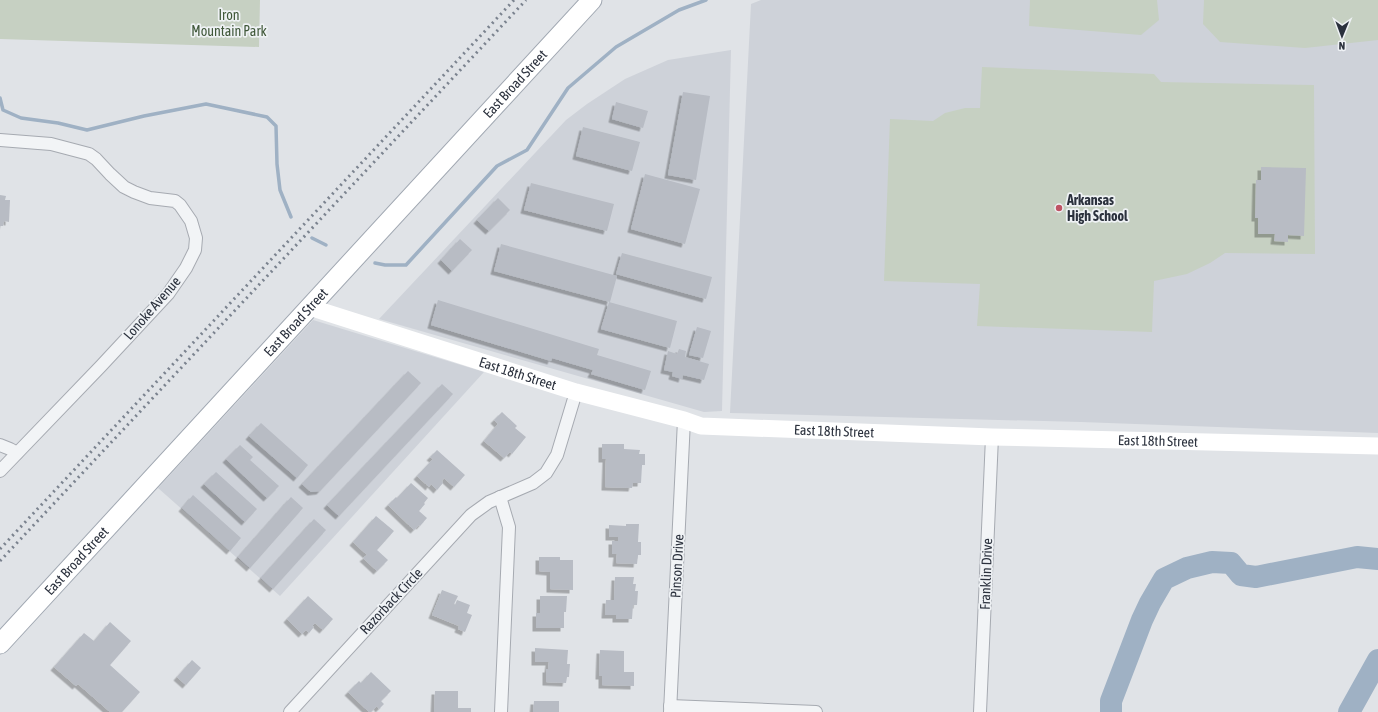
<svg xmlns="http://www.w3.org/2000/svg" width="1378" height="712" viewBox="0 0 1378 712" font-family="'Asap Condensed',sans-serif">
	<defs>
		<filter id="shadow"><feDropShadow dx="-3.5" dy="3.5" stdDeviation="0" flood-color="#0004"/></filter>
	</defs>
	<rect width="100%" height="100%" fill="#e0e3e7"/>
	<g fill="#ced2d9">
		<polygon points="761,0 1378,0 1378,433 1081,422 730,413 751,4"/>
		<polygon points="731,50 722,411 704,412 379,319 566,120 587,104 625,79 668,60"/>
		<polygon points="313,320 484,372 280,596 158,488"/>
	</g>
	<g fill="#c6d0c2">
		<polygon points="0,0 260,0 259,47 0,39"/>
		<polygon points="1030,0 1157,0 1159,20 1141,35 1029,26"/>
		<polygon points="1204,0 1378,0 1378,40 1305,48 1220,42 1203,24"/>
		<polygon points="982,67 1154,74 1161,82 1314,85 1315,254 1225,253 1210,263 1187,274 1154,281 1152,332 977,326 980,284 884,281 890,119 933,121 945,113 965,108 980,108"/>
	</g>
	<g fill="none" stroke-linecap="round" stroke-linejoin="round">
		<g stroke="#9fb1c4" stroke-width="3.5">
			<polyline points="0,98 3,110 21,118 58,123 87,130 144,116 206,104 267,117 276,126 277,164 280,190 291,217"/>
			<polyline points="312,238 326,245"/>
			<polyline points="375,263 385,265 406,265 497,166 527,150 568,88 616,47 679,10 706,0"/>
		</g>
		<g stroke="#9fb1c4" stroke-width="22">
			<polyline points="1111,712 1111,701 1142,620 1150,603 1164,579 1187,568 1212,562 1231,563 1241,575 1256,577 1357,557 1378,559"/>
			<polyline points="1349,712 1378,660"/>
		</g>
	</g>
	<g fill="#b8bcc4" filter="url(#shadow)">
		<polygon points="683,92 710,96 696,180 668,175"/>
		<polygon points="616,102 648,111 643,128 612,119"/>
		<polygon points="583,127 640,142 632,171 576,156"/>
		<polygon points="1261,167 1306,168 1304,236 1288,235 1288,242 1274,241 1275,234 1258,234 1258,218 1255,218 1256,180 1261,180"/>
		<polygon points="645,174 700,189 685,244 631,229"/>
		<polygon points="531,183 614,204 607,231 524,210"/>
		<polygon points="0,195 6,196 5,200 10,200 9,222 4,221 3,226 0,226"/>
		<polygon points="498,198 510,210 489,231 477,220"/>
		<polygon points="460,239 472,250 452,271 441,260"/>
		<polygon points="501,244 617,276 610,302 494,271"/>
		<polygon points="622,253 712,277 706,299 616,274"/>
		<polygon points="438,300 599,349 597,355 651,371 645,390 591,374 593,370 552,358 551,361 431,325"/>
		<polygon points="609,302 677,321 670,348 601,329"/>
		<polygon points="697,327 711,331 703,358 689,355"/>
		<polygon points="679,349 686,351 685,357 709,364 704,380 683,375 682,379 672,376 673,372 664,370 668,351 677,354"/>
		<polygon points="408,371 421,383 320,491 311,492 302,484"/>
		<polygon points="442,384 453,394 339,516 327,505"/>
		<polygon points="502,412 517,426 515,428 526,437 512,454 510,452 504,458 484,441 498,424 494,420"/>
		<polygon points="261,423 308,465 297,478 249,436"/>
		<polygon points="602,444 624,444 624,449 640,450 639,454 645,454 645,465 642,465 641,483 633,483 632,488 605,487 606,459 602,459"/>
		<polygon points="240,445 253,457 250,460 279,486 267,498 226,459"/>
		<polygon points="437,450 465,475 454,487 444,478 442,481 443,483 437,490 431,484 429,487 417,476 433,459 430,457"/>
		<polygon points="216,472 257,509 245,522 204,484"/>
		<polygon points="411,483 428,498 424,503 425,504 419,511 427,518 420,526 419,525 414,530 388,505 396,497 397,498"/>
		<polygon points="193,495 241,538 230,551 182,508"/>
		<polygon points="291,497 303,508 250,568 238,557"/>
		<polygon points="376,516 394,531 377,550 388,560 377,571 363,558 367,555 353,542"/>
		<polygon points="314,519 326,530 273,589 261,578"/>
		<polygon points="626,524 639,524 638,542 641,542 641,555 638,555 637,564 616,563 617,554 612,554 612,541 618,541 618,537 609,537 609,525 626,526"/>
		<polygon points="539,557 560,557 560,560 573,560 573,590 550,589 550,572 539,571"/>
		<polygon points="615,577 634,577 633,584 636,584 635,591 638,591 637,605 633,605 632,619 616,619 616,615 605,615 606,600 614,600"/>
		<polygon points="442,590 458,596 454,604 455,605 457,600 470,605 467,613 472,615 465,632 458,629 459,626 432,615"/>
		<polygon points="308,596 333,619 323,630 315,623 312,626 314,627 309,633 306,630 302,634 287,619"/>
		<polygon points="540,596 567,596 566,612 564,612 564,628 536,628 536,613 540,613"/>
		<polygon points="110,622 131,641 110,665 140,692 122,712 110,712 78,684 76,686 54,667 84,633 94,641"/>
		<polygon points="535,648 568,650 567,664 570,664 569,677 567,677 566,683 546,682 546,669 548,669 549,662 535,662"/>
		<polygon points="600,650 624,651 624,672 634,672 634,686 602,685 602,676 599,676"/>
		<polygon points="192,660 201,668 186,685 177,677"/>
		<polygon points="371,672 391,691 381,701 384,704 379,709 377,706 371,712 369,712 348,692 359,681 361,683"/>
		<polygon points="435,691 458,691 458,708 471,708 471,712 434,712"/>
		<polygon points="534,701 559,701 559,712 533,712"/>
	</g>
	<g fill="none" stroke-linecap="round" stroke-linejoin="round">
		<defs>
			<g id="street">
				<polyline points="0,140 51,144 89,154 96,159 110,174 124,187 134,192 150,198 175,201 180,205 191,221 196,238 195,250 186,268 168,294 101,366 0,471"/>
				<polyline points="0,445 10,449 17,453"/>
				<polyline points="500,497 509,527 501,712"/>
				<polyline points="670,706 816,712"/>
				<polyline points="290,712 471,515 489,502 533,483 546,473 557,455 576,392"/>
				<polyline points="670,712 684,420"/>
				<polyline points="980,712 992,437"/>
			</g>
			<g id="primary">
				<path id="s2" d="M0,644l592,-644"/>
			</g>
		</defs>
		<use href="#street" stroke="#a6aab1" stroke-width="14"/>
		<use href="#primary" stroke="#a1a8b2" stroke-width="21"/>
		<use href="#street" stroke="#f2f4f6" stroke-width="12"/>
		<path stroke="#fff" stroke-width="17" id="s1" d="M309,307l267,85 108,28 17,6 291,11 386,9"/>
		<use href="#primary" stroke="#fff" stroke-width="19"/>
		<g stroke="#7b838f" stroke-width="3" stroke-dasharray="2 4" stroke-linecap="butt">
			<polyline points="0,549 514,0"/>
			<polyline points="0,561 526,0"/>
		</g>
	</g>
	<circle fill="#bf5364" stroke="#eff2f5" stroke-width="1.5" cx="1059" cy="208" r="4"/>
	<g text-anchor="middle" stroke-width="3.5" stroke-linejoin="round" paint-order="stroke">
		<g font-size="14" fill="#3f5739" stroke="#eff2f5">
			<text x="229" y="20">Iron<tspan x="229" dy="16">Mountain Park</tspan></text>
		</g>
		<g font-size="14" fill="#2b313d" stroke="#eff2f5">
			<text dy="5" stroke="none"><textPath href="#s2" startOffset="761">East Broad Street</textPath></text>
			<text transform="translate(152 308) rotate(-49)" y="5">Lonoke Avenue</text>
			<text dy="5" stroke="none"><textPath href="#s2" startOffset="437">East Broad Street</textPath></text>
			<text dy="5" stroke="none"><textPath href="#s1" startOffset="219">East 18th Street</textPath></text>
			<text dy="5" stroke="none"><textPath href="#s1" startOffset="543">East 18th Street</textPath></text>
			<text dy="5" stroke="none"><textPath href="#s1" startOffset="867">East 18th Street</textPath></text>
			<text dy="5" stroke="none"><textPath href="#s2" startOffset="113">East Broad Street</textPath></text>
			<text transform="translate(677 566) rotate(-87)" y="5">Pinson Drive</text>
			<text transform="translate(986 574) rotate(-88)" y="5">Franklin Drive</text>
			<text transform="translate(391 601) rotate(-47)" y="5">Razorback Circle</text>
		</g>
		<g font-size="14" font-weight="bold" fill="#2b313d" stroke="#eff2f5" text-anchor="start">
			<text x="1067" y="205">Arkansas<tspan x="1067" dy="16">High School</tspan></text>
		</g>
	</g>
	<g transform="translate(1342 36) rotate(181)" stroke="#eff2f5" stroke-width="3" paint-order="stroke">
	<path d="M0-3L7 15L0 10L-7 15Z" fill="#2b313d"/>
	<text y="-6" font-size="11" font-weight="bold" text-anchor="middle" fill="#2b313d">N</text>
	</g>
</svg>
